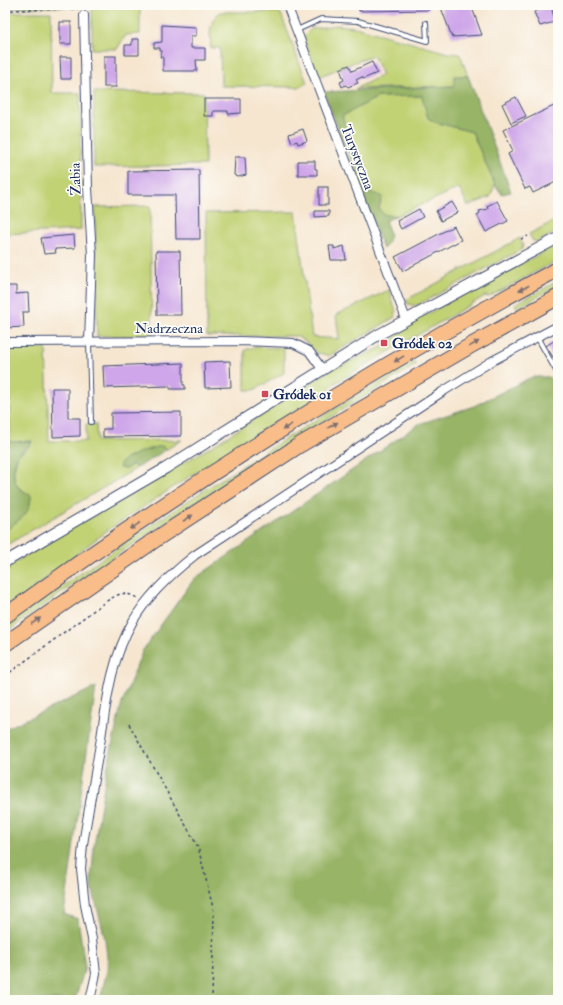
<svg xmlns="http://www.w3.org/2000/svg" width="563" height="1005" viewBox="0 0 563 1005" font-family="'IM FELL Double Pica',serif">
	<rect width="100%" height="100%" fill="#fdfcf7"/>
	<filter id="ink" filterUnits="userSpaceOnUse"><feTurbulence type="fractalNoise" baseFrequency=".025" numOctaves="2"/><feDisplacementMap in="SourceGraphic" scale="8" xChannelSelector="R" yChannelSelector="G"/><feConvolveMatrix kernelMatrix="1 2 1 2 8 2 1 2 1" color-interpolation-filters="sRGB"/></filter>
	<filter id="wash" filterUnits="userSpaceOnUse"><feTurbulence type="fractalNoise" baseFrequency=".012" numOctaves="4" result="noise"/><feDisplacementMap in="SourceGraphic" scale="16" xChannelSelector="R" yChannelSelector="G"/><feGaussianBlur stdDeviation="0.9" result="paint"/><feColorMatrix in="noise" values="0 0 0 0 0 0 0 0 0 0 0 0 0 0 0 0 0 1.4 0 .05"/><feComposite in="paint" operator="in"/></filter>
	<g filter="url(#wash)">
		<rect width="100%" height="100%" fill="#f6e6d0"/>
		<g fill="#c1d275" stroke="#6e806a">
			<polygon points="5,5 164,5 140,5 140,34 126,35 117,49 92,49 92,7 5,8"/>
			<polygon points="5,12 51,12 52,93 80,93 81,230 5,234"/>
			<path d="M220,12h58l3,2 26,69 -8,4 -78,-1 -1,-38h-9c-1,-15 -3,-26 9,-36z"/>
			<polygon points="336,25 355,27 448,53 460,54 468,76 454,76 455,86 355,89 382,75 373,55 318,77 303,37 311,29"/>
			<polygon points="94,92 204,93 205,165 94,167"/>
			<polygon points="422,96 428,118 435,122 472,132 495,185 490,197 468,206 459,188 396,216 385,215 363,196 355,172 361,170 342,116 378,97"/>
			<polygon points="150,206 152,336 97,336 95,207"/>
			<polygon points="296,212 312,337 339,339 336,315 391,289 391,298 396,311 395,317 329,356 320,353 318,354 306,342 296,336 207,336 206,213"/>
			<polygon points="558,219 558,231 537,242 533,241 529,234"/>
			<polygon points="520,238 523,246 522,249 416,306 408,304 406,300"/>
			<polygon points="558,244 558,260 489,297 485,296 330,386 331,389 238,445 105,532 23,597 5,606 5,568 217,443 338,365 340,366 382,347 411,324 411,321 429,313"/>
			<polygon points="558,281 558,286 517,308 515,304"/>
			<polygon points="254,347 284,348 284,373 254,390 245,390 245,350"/>
			<path d="M46,348l3,93h37v-17h10l1,17 85,-1 -15,9 -8,-2 -33,12v10l5,-4 6,3 -132,78v-14c13,-14 24,-14 26,-36l-13,-9 -3,-5 -1,-12 4,-15 10,-7 4,-6h-22l-2,-93z"/>
			<path d="M414,362l2,3c-140,84 -278,172 -411,268v-6c131,-95 268,-184 409,-265z"/>
		</g>
		<g fill="#98b466" stroke="#5a7262">
			<polygon points="454,76 468,76 511,192 502,194 495,185 472,132 435,122 428,118 422,96 378,97 342,116 361,170 355,172 324,92 454,86"/>
			<path d="M369,192l13,4 -3,13 6,6 11,1 -11,5c5,11 8,18 -2,28l-20,-53z"/>
			<polygon points="532,377 549,377 558,386 558,1000 100,1000 108,966 105,939 91,883 94,846 107,769 121,706 143,650 194,579 419,424 474,406"/>
			<path d="M32,441c-4,6 -9,8 -13,13 -6,8 -8,25 -1,33 3,4 9,5 13,9 -1,22 -13,22 -26,36v-90z"/>
			<path d="M162,446l5,3 -30,19 -4,-4 -7,5 -7,-1 2,-6c12,-8 26,-13 41,-16z"/>
			<polygon points="96,687 64,914 78,919 85,967 75,1000 5,1000 5,729"/>
		</g>
		<g id="blocks">
			<g fill="#cea6e9">
				<polygon points="359,5 429,5 429,10 359,11"/>
				<polygon points="440,5 471,5 482,35 452,37"/>
				<polygon points="551,5 554,18 557,16 558,21 540,26 534,12"/>
				<rect x="60" y="22" width="11" height="22"/>
				<polygon points="162,25 196,27 196,36 191,36 191,48 205,48 205,60 196,60 197,71 163,71 163,57 160,57 162,51 160,51 160,48 154,48 154,43 162,42"/>
				<polygon points="132,39 139,39 139,55 125,55 125,45 132,45"/>
				<rect x="104" y="56" width="12" height="31"/>
				<polygon points="60,57 71,57 71,79 61,79"/>
				<polygon points="372,62 377,73 363,79 362,77 356,80 358,83 348,87 346,85 342,87 340,82 344,80 340,69 349,65 352,71"/>
				<polygon points="516,97 526,116 511,123 502,104"/>
				<polygon points="204,99 241,99 241,113 228,114 228,111 213,111 213,116 204,116"/>
				<polygon points="558,104 558,181 533,193 530,187 525,189 508,154 513,151 503,130"/>
				<polygon points="303,129 307,141 298,144 297,141 292,143 289,134"/>
				<polygon points="235,157 245,157 246,175 238,177 234,175"/>
				<polygon points="298,161 315,161 315,169 317,169 317,175 298,175"/>
				<polygon points="199,170 200,239 176,239 175,195 128,195 128,171"/>
				<rect x="319" y="187" width="9" height="18"/>
				<polygon points="497,201 508,221 486,232 477,215 480,213 479,211 488,209 487,206"/>
				<polygon points="452,202 458,212 441,221 436,211"/>
				<polygon points="419,209 423,217 401,229 397,221"/>
				<polygon points="315,211 329,211 329,216 315,217"/>
				<polygon points="454,226 461,240 403,271 395,257"/>
				<polygon points="74,235 75,248 55,249 56,253 44,254 41,238"/>
				<polygon points="329,246 334,246 334,249 344,246 346,260 331,260"/>
				<polygon points="156,251 180,251 181,315 157,315"/>
				<polygon points="5,286 16,286 16,294 28,293 29,312 23,312 24,327 5,328"/>
				<polygon points="558,338 558,355 553,357 546,346"/>
				<polygon points="230,361 231,387 205,388 204,362"/>
				<polygon points="183,363 183,385 185,385 185,389 170,389 170,386 104,388 103,366"/>
				<polygon points="52,388 68,388 68,418 80,418 80,436 53,437"/>
				<polygon points="181,412 181,436 103,437 103,429 111,429 111,413"/>
			</g>
		</g>
	</g>
	<g filter="url(#ink)">
		<use href="#blocks" fill-opacity="0" stroke="#3c4a6f" stroke-width="1"/>
		<g fill="none" stroke-linecap="round" stroke-linejoin="round">
			<defs>
				<g id="service">
					<polyline points="297,30 321,19 358,21 427,41 426,23"/>
					<polyline points="537,337 558,374"/>
					<polyline points="89,342 91,422"/>
				</g>
				<g id="minor">
					<polyline points="287,5 406,319"/>
					<polyline points="84,15 88,188 92,255 89,342"/>
					<polyline points="5,342 240,341 293,343 309,351 322,369"/>
					<path d="M90,1000l6,-26 -4,-35 -7,-34 -4,-36 2,-25c6,-36 12,-71 18,-106 6,-40 11,-81 32,-117 15,-26 38,-47 62,-66l247,-163 50,-31 66,-35"/>
				</g>
				<polyline id="tertiary" points="5,562 166,468 378,335 558,238"/>
				<g id="motorway">
					<path d="M5,616c176,-128 361,-244 553,-347"/>
					<polyline points="5,644 156,539 298,446 470,346 558,297"/>
				</g>
			</defs>
			<use href="#service" stroke="#3c4a6f" stroke-width="6"/>
			<use href="#minor" stroke="#3c4a6f" stroke-width="10"/>
			<use href="#tertiary" stroke="#3c4a6f" stroke-width="12"/>
			<use href="#motorway" stroke="#3c4a6f" stroke-width="17"/>
			<g stroke="#3c4a6f" stroke-width="1.5" stroke-dasharray="3 3" stroke-linecap="butt">
				<polyline points="5,10 78,9"/>
				<polyline points="521,239 528,236"/>
				<path d="M5,676l100,-74c15,-9 18,-12 34,-3"/>
				<polyline points="129,724 198,847 214,912 212,1000"/>
			</g>
			<use href="#service" stroke="#fff" stroke-width="4"/>
			<use href="#minor" stroke="#fff" stroke-width="8"/>
			<use href="#tertiary" stroke="#fff" stroke-width="10"/>
			<use href="#motorway" stroke="#f8bd89" stroke-width="15"/>
		</g>
		<defs><path id="oneway-solid" d="M-6-.8H1V-3.2L6.5 0L1 3.2V.8H-6Z"/></defs>
		<g fill="#7e6f71">
			<use href="#oneway-solid" transform="translate(524 288) rotate(152)"/>
			<use href="#oneway-solid" transform="translate(474 344) rotate(-29)"/>
			<use href="#oneway-solid" transform="translate(399 359) rotate(149)"/>
			<use href="#oneway-solid" transform="translate(333 425) rotate(-30)"/>
			<use href="#oneway-solid" transform="translate(287 427) rotate(148)"/>
			<use href="#oneway-solid" transform="translate(188 518) rotate(-33)"/>
			<use href="#oneway-solid" transform="translate(135 526) rotate(146)"/>
			<use href="#oneway-solid" transform="translate(36 621) rotate(-35)"/>
		</g>
	</g>
	<g fill="#d1495b" stroke="#fdfcf7" stroke-width="1.5">
		<rect x="380" y="339" width="8" height="8" rx="2"/>
		<rect x="261" y="390" width="8" height="8" rx="2"/>
	</g>
	<g text-anchor="middle" stroke-width="3.5" stroke-linejoin="round" paint-order="stroke">
		<g font-size="14" fill="#1b2f5e" stroke="#fdfcf7">
			<text transform="translate(358 157) rotate(69)" y="5">Turystyczna</text>
			<text transform="translate(75 179) rotate(-92)" y="5">Żabia</text>
			<text x="169" y="333">Nadrzeczna</text>
		</g>
		<g font-size="14" font-weight="bold" fill="#1b2f5e" stroke="#fdfcf7" text-anchor="start">
			<text x="392" y="348">Gródek 02</text>
			<text x="273" y="399">Gródek 01</text>
		</g>
	</g>
	<rect width="563" height="1005" fill="none" stroke="#fdfcf7" stroke-width="20"/>
</svg>
